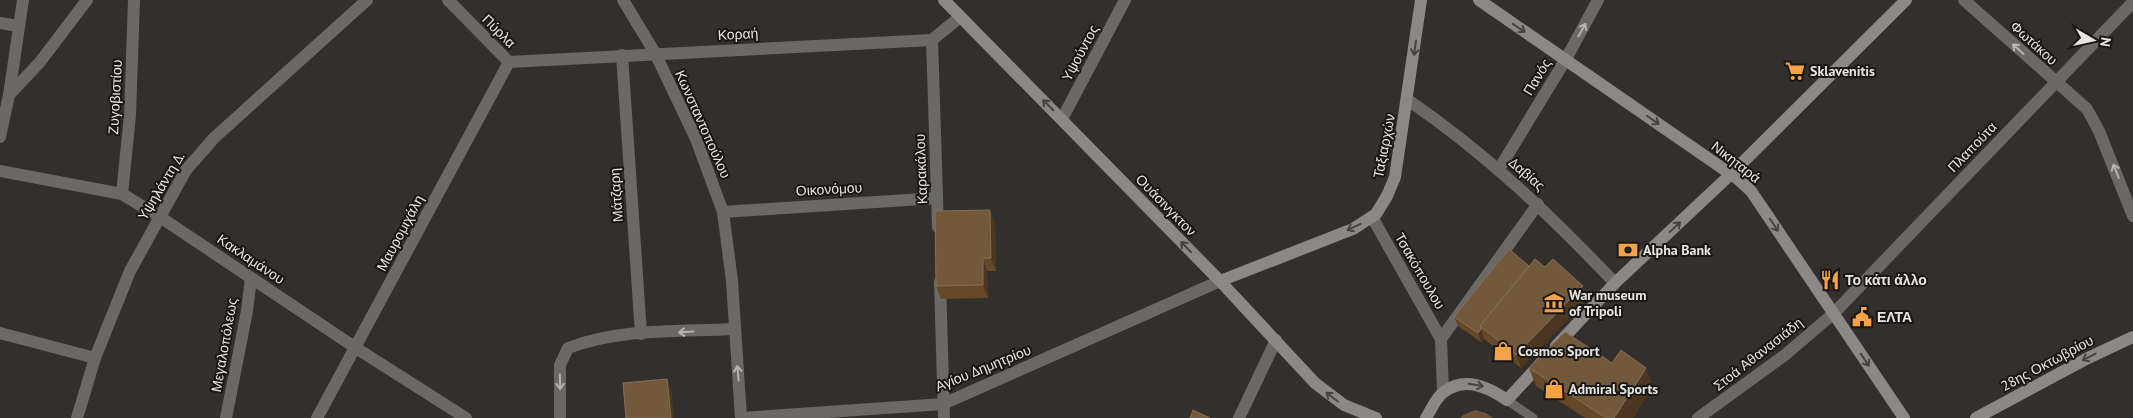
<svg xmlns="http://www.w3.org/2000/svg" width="2133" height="418" viewBox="0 0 2133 418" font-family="'PT Sans',sans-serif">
	<rect width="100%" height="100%" fill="#322f2c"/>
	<polygon fill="#6f5336" points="1475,410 1486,413 1493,418 1461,418 1463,415"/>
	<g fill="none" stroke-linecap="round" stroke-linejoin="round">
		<polyline stroke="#6a6967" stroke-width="9" points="1507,400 1533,418"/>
		<g stroke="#6a6967" stroke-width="12">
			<path d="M1408,100c79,54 141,114 207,183"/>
			<polyline points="1499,169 1566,59"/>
			<polyline points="1372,217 1441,339"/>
			<polyline points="1443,392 1441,339 1538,204"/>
			<polyline points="1239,418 1276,340"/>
			<polyline points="1698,418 1785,355 1834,313"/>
		</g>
		<g stroke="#6a6967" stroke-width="12">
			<polyline points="448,0 509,62"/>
			<polyline points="623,0 655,53 696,139 723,212 732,281 741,418"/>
			<polyline points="1964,0 2087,109 2099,131 2133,216"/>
			<polyline points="0,23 18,26"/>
			<polyline points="932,40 938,227"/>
			<polyline points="622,55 641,334"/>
			<polyline points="1566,59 1598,0"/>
			<polyline points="509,62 932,40 960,17"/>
			<polyline points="9,95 23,0"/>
			<polyline points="1062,119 1125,0"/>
			<polyline points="0,137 9,95 40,62 87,0"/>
			<polyline points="0,171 122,194 160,217 356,348 466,418"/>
			<polyline points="122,194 130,115 134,0"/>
			<polyline points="723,212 937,198"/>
			<polyline points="940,282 944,418"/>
			<polyline points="1834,313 2133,2"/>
			<polyline points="0,333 95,358"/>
			<polyline points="77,418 95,358 130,271 186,170 214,138 367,0"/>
			<polyline points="226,418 247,311 251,278"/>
			<polyline points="317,418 509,62"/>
			<path d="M560,418v-53l8,-17c52,-20 111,-16 166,-19"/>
			<polyline points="741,418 943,404 1220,281"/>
		</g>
		<g stroke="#8b8886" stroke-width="12">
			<polyline points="944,0 1220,281 1315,383 1344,405 1376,418"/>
			<polyline points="1479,0 1738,179 1751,191 1904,418"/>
			<polyline points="1220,281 1353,229 1376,214 1387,196 1395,177 1421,0"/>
			<polyline points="1556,346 1615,283 1731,174 1906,0"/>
			<path d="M1426,418c5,-8 10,-21 18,-26 21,-16 44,-5 63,8l36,-39"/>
			<polyline points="1976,418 2088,358 2133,337"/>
		</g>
	</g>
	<g fill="#654828">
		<polygon points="995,223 996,271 987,271 988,298 941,299 936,286"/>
		<polygon points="1529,266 1587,299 1521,368 1484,339 1481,342 1458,326 1454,317"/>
		<polygon points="1612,363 1653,386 1633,418 1585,418 1536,386 1529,368"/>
	</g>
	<g fill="#4b3721">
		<polygon points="990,210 995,223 996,271 991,258"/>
		<polygon points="983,258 987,271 988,298 983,285"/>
		<polygon points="1583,286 1587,299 1521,368 1516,355"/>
		<polygon points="1481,329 1484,339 1481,342 1478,333"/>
		<polygon points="1646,368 1653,386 1633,418 1614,418"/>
		<polygon points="667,379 672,392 674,418 671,418"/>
	</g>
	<g fill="#73593c" stroke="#856f57">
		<polygon points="990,210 991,258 983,258 983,285 936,286 935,211"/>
		<polygon points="1509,249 1529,266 1480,326 1481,329 1478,333 1454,317"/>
		<polygon points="1535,259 1545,267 1553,259 1583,286 1516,355 1480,326"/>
		<polygon points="1565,332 1612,363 1621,350 1646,368 1614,418 1606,418 1529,368"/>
		<polygon points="667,379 671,418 626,418 623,383"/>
		<polygon points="1193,410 1210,418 1190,418"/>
	</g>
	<defs><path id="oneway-shaft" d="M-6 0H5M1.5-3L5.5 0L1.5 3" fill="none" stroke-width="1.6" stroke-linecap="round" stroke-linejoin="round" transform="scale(1.25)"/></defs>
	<g stroke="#464443">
		<use href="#oneway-shaft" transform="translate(1519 28) rotate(34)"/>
		<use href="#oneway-shaft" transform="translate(1415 48) rotate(98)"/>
		<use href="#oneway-shaft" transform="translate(1048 105) rotate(-135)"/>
		<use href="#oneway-shaft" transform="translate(1653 120) rotate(35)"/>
		<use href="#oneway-shaft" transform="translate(1774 225) rotate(56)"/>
		<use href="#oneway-shaft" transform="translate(1354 227) rotate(155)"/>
		<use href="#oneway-shaft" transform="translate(1675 227) rotate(-43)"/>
		<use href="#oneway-shaft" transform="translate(1186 247) rotate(-134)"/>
		<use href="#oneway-shaft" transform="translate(2089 357) rotate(153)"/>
		<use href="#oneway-shaft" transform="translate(1865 360) rotate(56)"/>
		<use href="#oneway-shaft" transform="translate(1476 385) rotate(10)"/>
		<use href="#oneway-shaft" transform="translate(1332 397) rotate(-143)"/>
	</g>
	<g stroke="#b6b4b2">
		<use href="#oneway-shaft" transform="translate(1582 30) rotate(-61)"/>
		<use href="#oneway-shaft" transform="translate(2018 49) rotate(-138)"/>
		<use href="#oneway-shaft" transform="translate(2116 171) rotate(-112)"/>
		<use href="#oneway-shaft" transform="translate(686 332) rotate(177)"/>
		<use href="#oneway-shaft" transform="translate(738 373) rotate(-95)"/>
		<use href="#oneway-shaft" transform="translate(560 382) rotate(89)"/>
	</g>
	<defs>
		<symbol id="supermarket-bare" viewBox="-9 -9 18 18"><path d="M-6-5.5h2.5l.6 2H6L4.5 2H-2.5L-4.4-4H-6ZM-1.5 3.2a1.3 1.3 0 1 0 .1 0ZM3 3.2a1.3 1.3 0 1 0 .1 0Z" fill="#f5a345" stroke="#181716" stroke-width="2.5" paint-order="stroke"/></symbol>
		<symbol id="bank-bare" viewBox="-9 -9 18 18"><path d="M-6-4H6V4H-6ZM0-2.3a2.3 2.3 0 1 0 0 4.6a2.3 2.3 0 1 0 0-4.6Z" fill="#f5a345" stroke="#181716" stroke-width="2.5" paint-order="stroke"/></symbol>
		<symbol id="restaurant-bare" viewBox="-9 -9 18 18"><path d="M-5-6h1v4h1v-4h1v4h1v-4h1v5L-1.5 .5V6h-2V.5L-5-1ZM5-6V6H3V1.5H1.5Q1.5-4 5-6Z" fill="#f5a345" stroke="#181716" stroke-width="2.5" paint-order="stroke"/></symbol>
		<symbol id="museum-bare" viewBox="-9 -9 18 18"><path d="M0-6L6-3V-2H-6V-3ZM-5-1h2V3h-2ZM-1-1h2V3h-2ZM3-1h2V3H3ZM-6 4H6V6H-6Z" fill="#f5a345" stroke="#181716" stroke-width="2.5" paint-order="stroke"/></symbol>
		<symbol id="civic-bare" viewBox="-9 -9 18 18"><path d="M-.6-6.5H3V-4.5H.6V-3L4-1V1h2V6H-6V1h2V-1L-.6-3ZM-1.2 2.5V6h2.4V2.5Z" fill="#f5a345" stroke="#181716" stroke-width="2.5" paint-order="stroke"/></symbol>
		<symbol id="shop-bare" viewBox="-9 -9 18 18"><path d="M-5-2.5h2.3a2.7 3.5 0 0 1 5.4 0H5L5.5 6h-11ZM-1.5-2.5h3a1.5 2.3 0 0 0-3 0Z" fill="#f5a345" stroke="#181716" stroke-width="2.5" paint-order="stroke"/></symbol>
	</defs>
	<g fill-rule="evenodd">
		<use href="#supermarket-bare" x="1781" y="57" width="28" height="28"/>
		<use href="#bank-bare" x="1614" y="236" width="28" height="28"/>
		<use href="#restaurant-bare" x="1816" y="266" width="28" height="28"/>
		<use href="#museum-bare" x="1540" y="289" width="28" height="28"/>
		<use href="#civic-bare" x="1848" y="303" width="28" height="28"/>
		<use href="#shop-bare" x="1489" y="337" width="28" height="28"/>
		<use href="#shop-bare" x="1540" y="375" width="28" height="28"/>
	</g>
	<g text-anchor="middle" stroke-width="4" stroke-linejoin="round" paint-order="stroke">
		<g font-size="14" fill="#e8e6e4" stroke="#181716">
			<text transform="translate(499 31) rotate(45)" y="5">Πύρλα</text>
			<text transform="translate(738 34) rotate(-3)" y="5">Κοραή</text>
			<text transform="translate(2034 43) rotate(42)" y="5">Φωτάκου</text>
			<text transform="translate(1080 53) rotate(-62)" y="5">Υψούντος</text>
			<text transform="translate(1537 77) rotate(-59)" y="5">Πανός</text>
			<text transform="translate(115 97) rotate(-87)" y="5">Ζυγοβιστίου</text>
			<text transform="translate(703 124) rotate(66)" y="5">Κωνσταντοπούλου</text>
			<text transform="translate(1384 146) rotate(-79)" y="5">Ταξιαρχών</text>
			<text transform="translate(1972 147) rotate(-46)" y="5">Πλαπούτα</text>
			<text transform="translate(1736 162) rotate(38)" y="5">Νικηταρά</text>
			<text transform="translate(921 169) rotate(-92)" y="5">Καρακάλου</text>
			<text transform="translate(1527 174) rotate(41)" y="5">Δαβίας</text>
			<text transform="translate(161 186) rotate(-59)" y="5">Υψηλάντη Δ.</text>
			<text transform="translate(829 189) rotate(-3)" y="5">Οικονόμου</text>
			<text transform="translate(616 195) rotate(-94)" y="5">Μάτζαρη</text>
			<text transform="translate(1166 205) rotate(46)" y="5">Ουάσινγκτον</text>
			<text transform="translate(400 233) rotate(-62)" y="5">Μαυρομιχάλη</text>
			<text transform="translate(251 259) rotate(34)" y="5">Κακλαμάνου</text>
			<text transform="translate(1420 271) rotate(60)" y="5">Τσακόπουλου</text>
			<text transform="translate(224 345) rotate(-80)" y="5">Μεγαλοπόλεως</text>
			<text transform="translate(1758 354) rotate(-38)" y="5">Στοά Αθανασιάδη</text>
			<text transform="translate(2047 363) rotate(-28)" y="5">28ης Οκτωβρίου</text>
			<text transform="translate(983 368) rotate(-22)" y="5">Αγίου Δημητρίου</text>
		</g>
		<g font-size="14" font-weight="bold" fill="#e8e6e4" stroke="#181716" text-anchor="start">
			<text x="1810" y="76">Sklavenitis</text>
			<text x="1643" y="255">Alpha Bank</text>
			<text x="1845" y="285">Το κάτι άλλο</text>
			<text x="1569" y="300">War museum<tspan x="1569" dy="16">of Tripoli</tspan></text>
			<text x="1877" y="322">ΕΛΤΑ</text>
			<text x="1518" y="356">Cosmos Sport</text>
			<text x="1569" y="394">Admiral Sports</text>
		</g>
	</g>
	<g transform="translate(2093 40) rotate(99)" stroke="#181716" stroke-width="4" paint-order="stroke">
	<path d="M0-4L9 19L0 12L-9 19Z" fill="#e8e6e4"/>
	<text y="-8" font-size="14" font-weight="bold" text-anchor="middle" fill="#e8e6e4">N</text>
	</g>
</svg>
